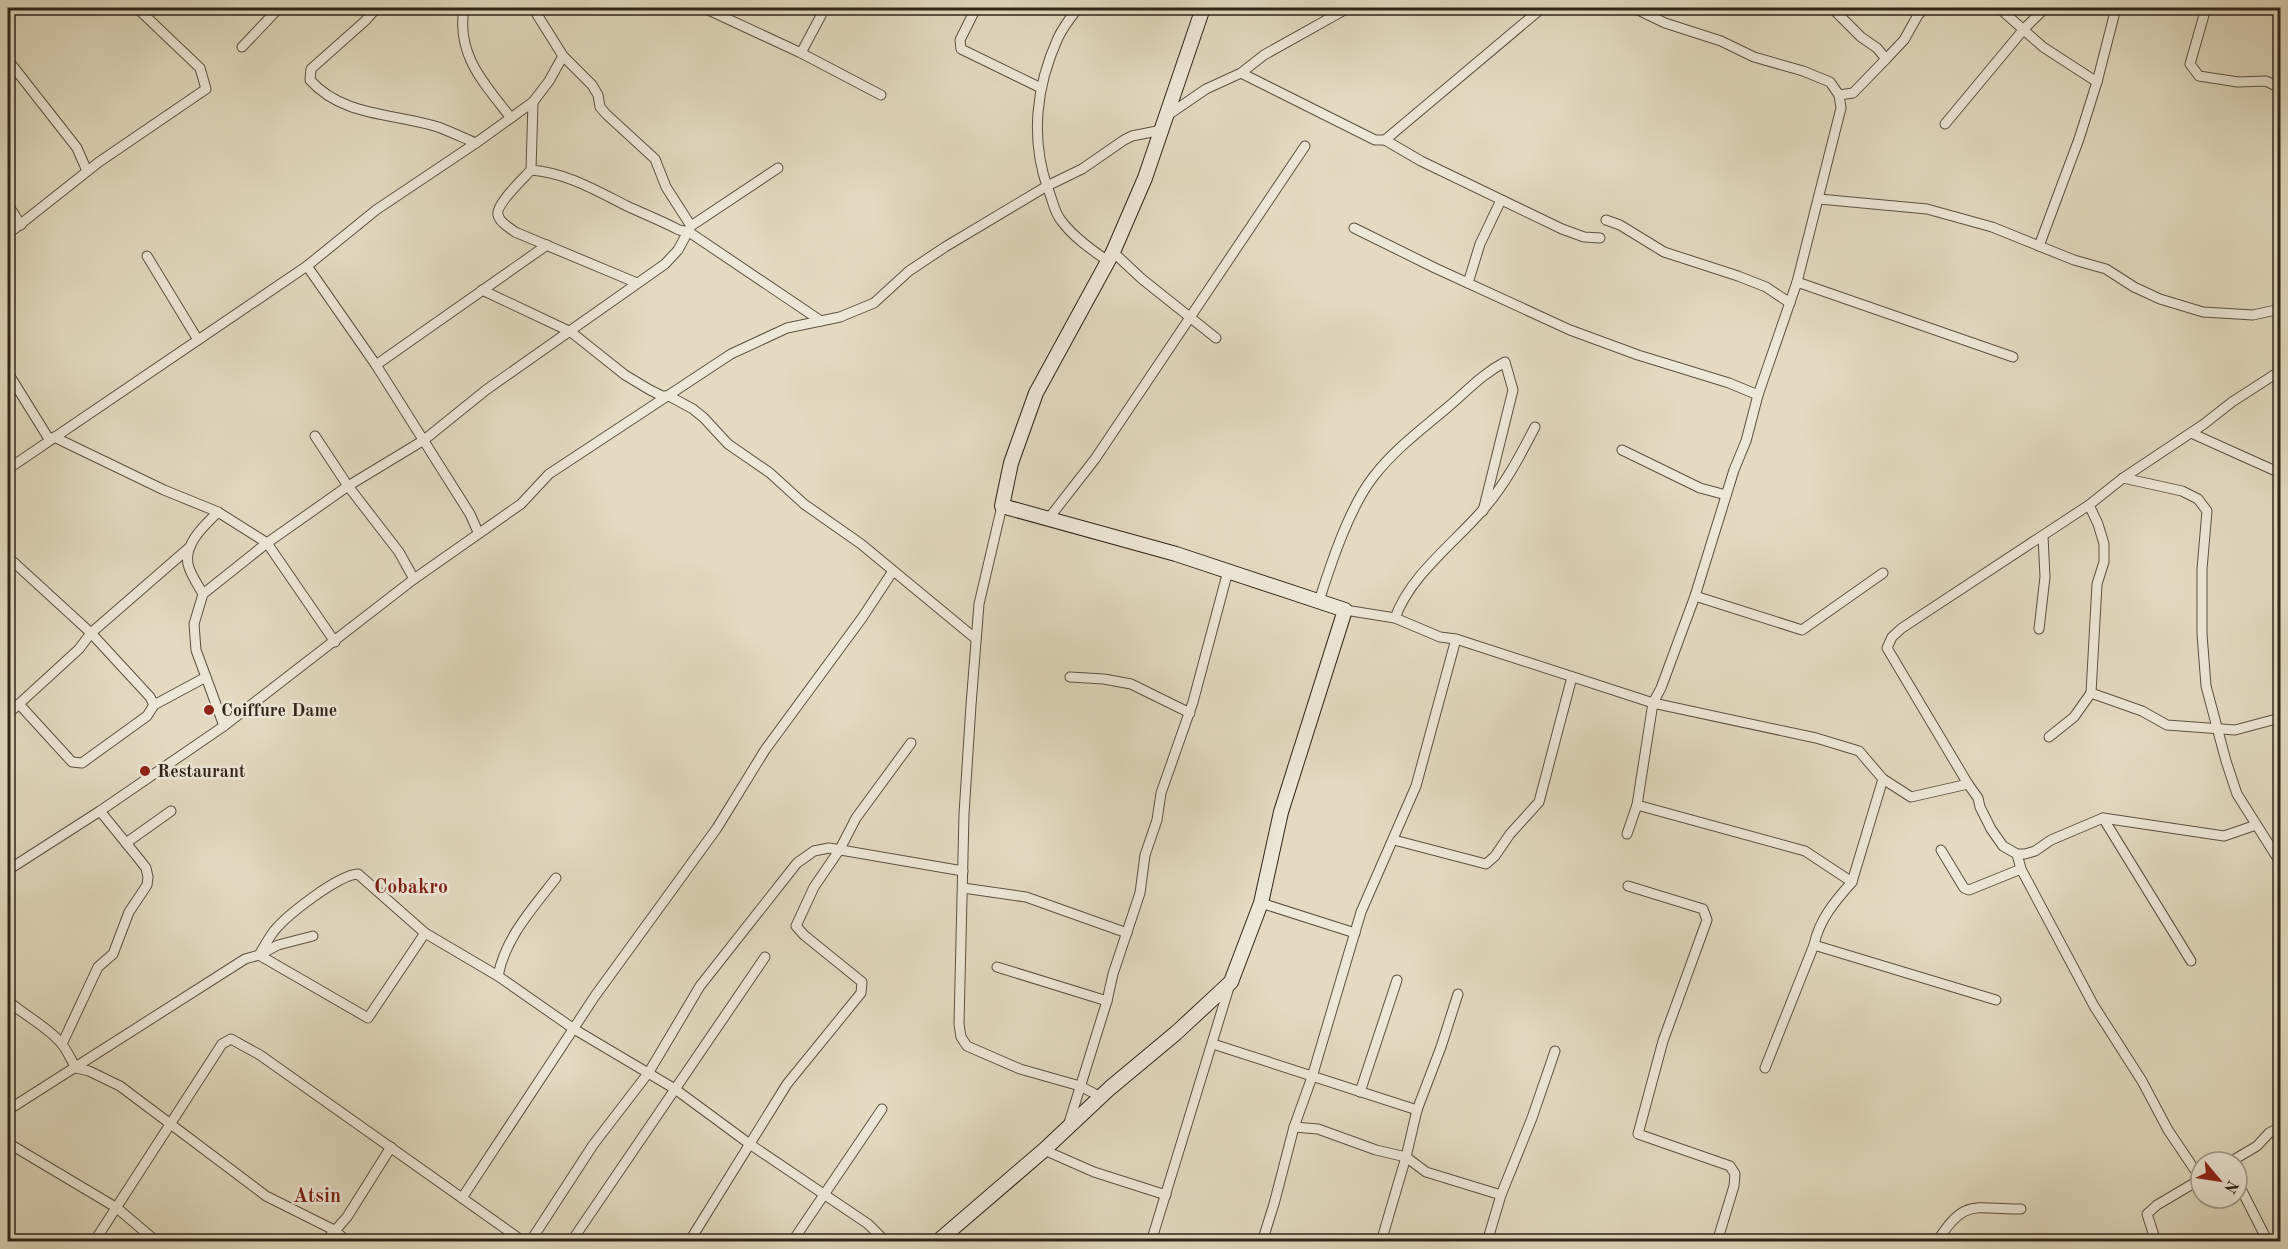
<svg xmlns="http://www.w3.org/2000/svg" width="2288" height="1249" viewBox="0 0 2288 1249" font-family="'Old Standard TT',serif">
	<rect width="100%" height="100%" fill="#e3dac1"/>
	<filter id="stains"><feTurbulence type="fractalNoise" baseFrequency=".00333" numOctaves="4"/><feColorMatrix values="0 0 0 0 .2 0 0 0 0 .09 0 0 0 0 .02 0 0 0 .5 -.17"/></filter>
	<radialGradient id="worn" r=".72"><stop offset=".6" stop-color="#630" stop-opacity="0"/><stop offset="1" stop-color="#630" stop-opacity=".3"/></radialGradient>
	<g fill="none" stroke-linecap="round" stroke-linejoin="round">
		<defs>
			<g id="street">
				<path d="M373,8v4l-8,9 -54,48 -1,11c33,37 84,33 128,47 13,5 26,11 38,16l57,-41 -2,68c36,3 64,20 96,36 17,8 35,15 52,24l10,2 132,89"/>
				<path d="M464,8c-8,47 20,75 47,110"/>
				<polyline points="533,8 563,56 592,85 598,95 600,107 606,114 655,159 666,187 691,226"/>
				<polyline points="704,8 801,53 881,95"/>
				<polyline points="976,8 960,40 961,49 1041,88"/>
				<path d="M1078,8c-7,9 -15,19 -20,30 -22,48 -28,101 -10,151 4,9 6,22 12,30 12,17 30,30 48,42"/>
				<polyline points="1832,8 1861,37 1877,48 1886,59 1853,93 1839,95"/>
				<polyline points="1999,8 2043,47 2097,82"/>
				<polyline points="2206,8 2190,64 2199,76 2238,82 2266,81 2280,88"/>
				<polyline points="242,47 279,8"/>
				<polyline points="801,53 825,8"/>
				<polyline points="1886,59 1904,40 1918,15 1925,8"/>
				<polyline points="8,60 77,148 87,171"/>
				<polyline points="1241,73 1375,140 1385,140 1542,8"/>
				<polyline points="533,102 549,81 563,56"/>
				<polyline points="1168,115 1206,89 1241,73 1264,55 1348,8"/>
				<polyline points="1945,124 2024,29 2045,8"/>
				<polyline points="1385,140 1421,161 1562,229 1584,237 1600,238"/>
				<path d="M531,170c-7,8 -36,35 -33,45 2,8 12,13 17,17l122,51"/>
				<polyline points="1819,199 1927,209 1992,227 2074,260 2106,269 2134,287 2160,299 2203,312 2253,315 2280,309"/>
				<polyline points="8,205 21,225"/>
				<polyline points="1606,220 1620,225 1664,252 1738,276 1766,287 1790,303"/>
				<polyline points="1354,228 1435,268 1570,330 1638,355 1729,383 1758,395"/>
				<polyline points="8,234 99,162 206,89 200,68 137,8"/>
				<polyline points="2039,246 2079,139 2097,82 2116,8"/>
				<polyline points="1113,252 1142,279 1216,338"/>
				<polyline points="147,256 198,340"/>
				<polyline points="307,266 376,210 476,143"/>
				<polyline points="1797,282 2013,357"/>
				<polyline points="1468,283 1480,244 1501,200"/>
				<polyline points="482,290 571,332 625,375 650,390 662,396 669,396 693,409 704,418 728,444 770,473 804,504 861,544 976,639"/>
				<polyline points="376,365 547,245"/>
				<polyline points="8,373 49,439"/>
				<polyline points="2191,433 2280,473"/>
				<polyline points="315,436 348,486 399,552 414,579"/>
				<polyline points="54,437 164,490 218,512 267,543 335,642"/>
				<polyline points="1622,450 1700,488 1726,495"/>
				<polyline points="8,469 307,266 376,365 470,514 478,532"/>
				<polyline points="2123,478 2182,491 2198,499 2207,511 2202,569 2202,634 2206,686 2226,761 2237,794 2280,862"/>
				<polyline points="2089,505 2098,524 2104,544 2104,562 2097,584 2091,693"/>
				<polyline points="1002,506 979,604 971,705 964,814 959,1024 961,1037 967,1046 1020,1069 1080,1086 1101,1097"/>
				<path d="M218,512c-13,13 -34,31 -30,52 2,10 10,21 15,30l-9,30 2,26 28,76"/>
				<polyline points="1049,518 1095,459 1305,146"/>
				<polyline points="8,557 91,633 79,649 8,714"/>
				<polyline points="203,594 267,543 348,486 424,440 486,390 665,264 678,250 691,226 778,168"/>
				<polyline points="1695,596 1802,630 1883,573"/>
				<path d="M1319,601c12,-38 31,-95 55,-125 21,-27 48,-47 74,-69 19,-16 34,-33 57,-45l8,28 -30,121"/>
				<polyline points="1345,610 1395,618 1440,637 1456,639 1653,703 1816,738 1859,751 1883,779 1911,797 1968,784 1978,798 1980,807 1991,829 2003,846 2017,854 2025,854 2035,851 2051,840 2103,818 2224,836 2256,825"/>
				<path d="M1395,618c15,-42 57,-73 86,-106 23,-25 39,-56 54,-85"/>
				<polyline points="2039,629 2045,577 2043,536"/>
				<polyline points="1070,677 1104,679 1131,684 1190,713"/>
				<polyline points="19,704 72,762 82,763 147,716 154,705 150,697 91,633 190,547"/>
				<polyline points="154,705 206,677"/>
				<polyline points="2049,737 2074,717 2091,693 2142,711 2167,725 2235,730 2280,718"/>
				<polyline points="1968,784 1887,648 1892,637 1902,628 2089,505 2123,478 2204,424 2232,402 2280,371"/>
				<polyline points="1637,805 1805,851 1852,882 1883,779"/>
				<polyline points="2103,818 2191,961"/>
				<polyline points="1627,834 1637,805 1653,703 1661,688 1695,596 1734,470 1746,441 1758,395 1797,282 1841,108 1839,95 1830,82 1803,71 1754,57 1721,41 1665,23 1634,8"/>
				<polyline points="1394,840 1486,864 1495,856 1510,834 1539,802 1572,677"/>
				<polyline points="126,843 171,811"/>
				<polyline points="1941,850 1964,888 1969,890 2021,869"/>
				<polyline points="2017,854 2021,869 2094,1006 2142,1081 2168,1130 2201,1179"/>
				<polyline points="8,870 100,811 224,726 414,579 521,504 549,474 731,354 787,328 840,317 874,303 909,271 945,247 1047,186 1082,169 1124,140 1132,136 1162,130"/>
				<polyline points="1628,886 1703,909 1707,920 1663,1041 1638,1134 1730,1166 1735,1174 1734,1186 1717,1242"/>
				<polyline points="963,888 1026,897 1127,933"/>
				<polyline points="1261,903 1355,933"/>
				<polyline points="1814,945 1996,1000"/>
				<path d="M259,955c5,-8 9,-16 15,-24 13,-16 64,-56 84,-57l67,59 73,43 76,53 101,60 76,56 117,79 18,18"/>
				<polyline points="259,955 368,1018 425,933"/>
				<polyline points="997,967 1107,1001"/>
				<path d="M498,976c7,-38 35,-68 58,-98"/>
				<path d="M8,1001c16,14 40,26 53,42 6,7 10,17 15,25l13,3 31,15 146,110 68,34 14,12"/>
				<polyline points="62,1044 98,967 113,954 129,912 147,885 148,877 146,868 139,859 100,811"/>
				<polyline points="1213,1044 1417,1110"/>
				<path d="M1765,1068l49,-123c5,-25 21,-44 38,-63"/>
				<polyline points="1360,1092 1397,980"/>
				<polyline points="8,1110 245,959 259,955 278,945 313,936"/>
				<polyline points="1068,1126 1107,1001 1113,974 1140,893 1145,855 1157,820 1161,793 1193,702 1228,571"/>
				<polyline points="1294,1127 1318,1129 1376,1150 1406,1157 1426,1172 1501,1195"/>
				<polyline points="8,1143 117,1208 157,1242"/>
				<polyline points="1044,1150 1094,1172 1166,1195"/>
				<polyline points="2230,1162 2257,1146 2269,1133 2280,1127"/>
				<polyline points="2237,1181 2268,1242"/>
				<polyline points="462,1198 595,996 717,828 765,750 862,618 893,571"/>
				<polyline points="94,1242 222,1044 231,1039 260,1055 524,1242"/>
				<polyline points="325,1242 347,1217 391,1147"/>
				<polyline points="530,1242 593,1145 649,1072 700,986 797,863 814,851 829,848 963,871"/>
				<polyline points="571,1242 765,957"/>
				<polyline points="689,1242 787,1084 861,993 862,982 804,935 796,926 814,887 840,849 856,818 911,743"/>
				<polyline points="792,1242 882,1109"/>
				<polyline points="1151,1242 1230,984"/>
				<polyline points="1262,1242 1274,1204 1294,1127 1312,1077 1361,912 1416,786 1456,639"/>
				<polyline points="1381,1242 1406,1157 1417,1110 1441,1047 1458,994"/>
				<polyline points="1487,1242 1501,1195 1532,1118 1555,1051"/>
				<path d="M1937,1242c28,-46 39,-32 84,-33"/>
				<polyline points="2156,1242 2147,1214 2157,1205 2201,1179"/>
			</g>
			<polyline id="secondary" points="937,1242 1044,1150 1110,1088 1176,1033 1231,982 1261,903 1281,812 1345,610 1176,554 1002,506 1011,463 1036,393 1113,252 1145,178 1203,8"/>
		</defs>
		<use href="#street" stroke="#5c5242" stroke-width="11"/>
		<use href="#secondary" stroke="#2f2418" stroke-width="16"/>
		<use href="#street" stroke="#ede7d7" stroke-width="9"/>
		<use href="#secondary" stroke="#ede7d7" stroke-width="14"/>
	</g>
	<g fill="#8f2418" stroke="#ede7d7" stroke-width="2">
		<circle cx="209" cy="710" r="6"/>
		<circle cx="145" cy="771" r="6"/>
	</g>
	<g text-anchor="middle" stroke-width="5" stroke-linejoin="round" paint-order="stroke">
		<g font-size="18" font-weight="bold" fill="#2f2418" stroke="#ede7d7" text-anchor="start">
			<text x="221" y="716">Coiffure Dame</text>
			<text x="157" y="777">Restaurant</text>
		</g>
		<g font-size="20" font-weight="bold" fill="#7a1f14" stroke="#ede7d7">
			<text x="411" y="893">Cobakro</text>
			<text x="317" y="1202">Atsin</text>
		</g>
	</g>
	<rect width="2288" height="1249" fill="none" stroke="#e3dac1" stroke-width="30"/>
	<rect x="9" y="9" width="2270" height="1231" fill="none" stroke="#2f2418" stroke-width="3"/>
	<rect x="15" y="15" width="2258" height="1219" fill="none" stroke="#2f2418" stroke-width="1.5"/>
	<g transform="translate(2219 1180) rotate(119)"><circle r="28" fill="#ede7d7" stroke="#a1998b" stroke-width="1.5"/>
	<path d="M0-4.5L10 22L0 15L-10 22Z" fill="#8f2418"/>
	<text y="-9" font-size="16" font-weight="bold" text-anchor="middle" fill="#2f2418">N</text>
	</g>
	<rect width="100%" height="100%" filter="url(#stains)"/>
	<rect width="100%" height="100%" fill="url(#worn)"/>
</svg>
